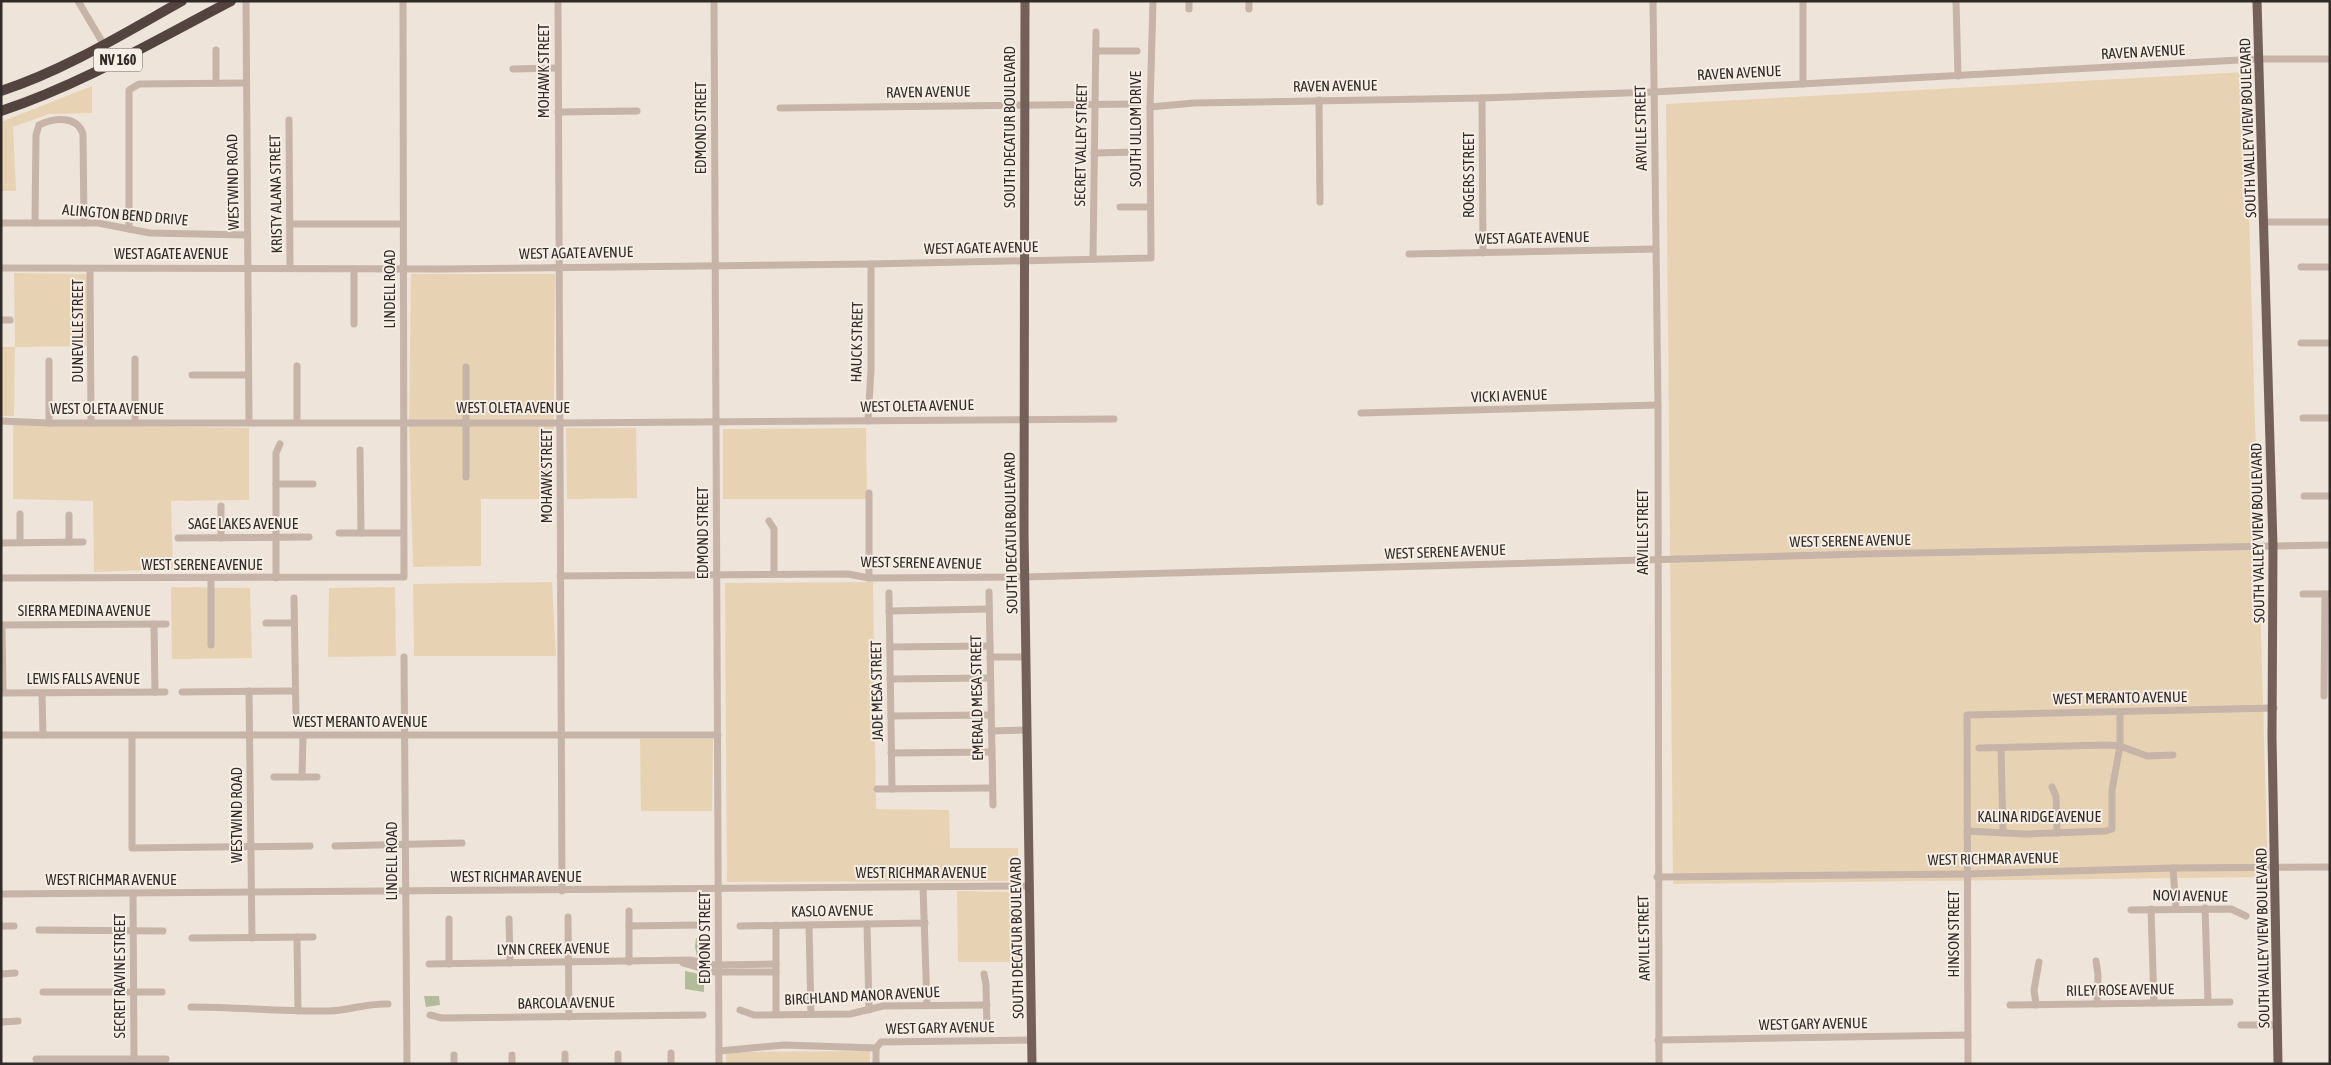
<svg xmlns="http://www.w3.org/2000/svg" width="2331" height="1065" viewBox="0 0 2331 1065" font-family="'Asap Condensed',sans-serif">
	<rect width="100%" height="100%" fill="#eee4da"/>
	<g fill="#b2bc9b">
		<polygon points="696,938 705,940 707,961 697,957 695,947"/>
		<polygon points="685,971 704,975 704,992 685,989"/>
		<polygon points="424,996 439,996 440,1005 426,1007"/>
	</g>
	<g fill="#e7d3b3">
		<polygon points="2245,72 2268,877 1673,884 1666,104"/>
		<polygon points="92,86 92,113 49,114 13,127 16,191 1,191 1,122"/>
		<polygon points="14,273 87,274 87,346 15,347 14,416 1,416 1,347 15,347"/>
		<polygon points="411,274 555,274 553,499 481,499 481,566 413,567 409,426"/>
		<polygon points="13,424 249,428 249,500 171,501 173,569 94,572 93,501 13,499"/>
		<polygon points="566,428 636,428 637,498 567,499"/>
		<polygon points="866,428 867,499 723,499 723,429"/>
		<polygon points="552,582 556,656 414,656 413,584"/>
		<polygon points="873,582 876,809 949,810 950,848 1018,848 1019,881 727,882 725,583"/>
		<polygon points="171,587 250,588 252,658 172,659"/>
		<polygon points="395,587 396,656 328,657 329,588"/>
		<polygon points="640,739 713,739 712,811 641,811"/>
		<polygon points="957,891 1019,892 1020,962 958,962"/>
		<polygon points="870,1051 870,1064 726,1064 726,1052"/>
	</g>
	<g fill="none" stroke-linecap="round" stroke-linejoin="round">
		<g stroke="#c5b4a7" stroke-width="7">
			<polyline points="78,1 104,45"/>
			<polyline points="246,1 249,422"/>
			<polyline points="558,1 562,891"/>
			<polyline points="714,1 719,1064"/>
			<polyline points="1189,1 1189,9"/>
			<polyline points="1249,1 1249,9"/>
			<polyline points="1653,1 1658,405 1659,1064"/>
			<polyline points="1803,1 1803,84"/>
			<polyline points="1956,1 1958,76"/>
			<polyline points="216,50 216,83"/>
			<polyline points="1096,51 1137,51"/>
			<polyline points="513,69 557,68"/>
			<polyline points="1482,98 1483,253"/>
			<polyline points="1319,100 1320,202"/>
			<polyline points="1150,107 1194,103 1482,98 1654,92 2258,59 2330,59"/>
			<polyline points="780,108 1136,104"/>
			<polyline points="558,112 637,111"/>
			<polyline points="289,120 290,268"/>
			<polyline points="1094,153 1135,152"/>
			<polyline points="1120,207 1149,207"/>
			<polyline points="2265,222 2330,222"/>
			<polyline points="1,223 98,223 150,233 247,235"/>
			<path d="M35,223l1,-88 3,-10c15,-7 38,-10 44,9l1,89"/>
			<polyline points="290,224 403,224"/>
			<polyline points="129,229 129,90 139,84 246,83"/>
			<polyline points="1409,254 1656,249"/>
			<polyline points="1093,259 1096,32"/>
			<polyline points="2301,267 2330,267"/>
			<polyline points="1,268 442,269 871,264 1151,258 1150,107 1153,1"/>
			<polyline points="90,269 91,423"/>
			<polyline points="354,269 354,324"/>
			<polyline points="1,320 10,320"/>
			<polyline points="2301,343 2330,343"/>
			<polyline points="135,359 135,422"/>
			<polyline points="466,367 466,477"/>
			<polyline points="192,375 248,375"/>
			<polyline points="1361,413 1658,405"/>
			<polyline points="2303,418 2330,418"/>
			<polyline points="1,421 49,423 561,423 1114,419"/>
			<polyline points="868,421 871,369 871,264"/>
			<polyline points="297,422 297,366"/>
			<polyline points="49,423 49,361"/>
			<polyline points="360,450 361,533"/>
			<polyline points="276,484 313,484"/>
			<polyline points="2304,496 2330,496"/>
			<polyline points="221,506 221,538"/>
			<polyline points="20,514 20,542"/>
			<polyline points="69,515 69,542"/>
			<polyline points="769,521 774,529 774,574"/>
			<polyline points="339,533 403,533"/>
			<polyline points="178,538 309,537"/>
			<polyline points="1,543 83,542"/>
			<polyline points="560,576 848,574 869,578 1025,577 1862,554 2330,545"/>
			<polyline points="1,578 404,577 403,1"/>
			<polyline points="276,578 276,453 280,444"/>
			<polyline points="869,578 869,493"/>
			<polyline points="211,579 211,645"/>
			<polyline points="989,592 993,805"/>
			<polyline points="889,593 892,789"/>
			<polyline points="2303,594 2328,594"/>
			<polyline points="294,598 296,717"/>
			<polyline points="889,611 989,609"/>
			<polyline points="266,623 294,623"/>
			<polyline points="154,624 155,692"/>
			<polyline points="1,625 166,624"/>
			<polyline points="2,625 3,692"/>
			<polyline points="890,647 990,646"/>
			<polyline points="404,657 407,1064"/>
			<polyline points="990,657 1026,657"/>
			<polyline points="890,679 990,678"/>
			<polyline points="249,691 252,938"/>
			<polyline points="182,692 295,691"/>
			<polyline points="1,693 165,692"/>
			<polyline points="42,693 43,735"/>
			<polyline points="2324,696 2325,594"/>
			<polyline points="891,716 991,715"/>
			<polyline points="991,731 1027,730"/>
			<polyline points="1,735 718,735"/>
			<polyline points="132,736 132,848 310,846"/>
			<polyline points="1979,748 2108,745 2120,746 2147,756 2173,755"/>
			<polyline points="2001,748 2003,831"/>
			<polyline points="891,753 992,752"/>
			<polyline points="274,777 317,777"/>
			<polyline points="302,777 303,736"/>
			<polyline points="2052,787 2056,796 2057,833"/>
			<polyline points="877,789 992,788"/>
			<polyline points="1967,831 2025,834 2106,831 2112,829 2112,790 2120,746 2120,712"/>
			<polyline points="335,846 462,843"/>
			<polyline points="2173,868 2176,909"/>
			<polyline points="1657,877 1967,874 2173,868 2330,867"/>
			<polyline points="923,887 927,1005"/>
			<polyline points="133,893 134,1059"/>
			<polyline points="1,894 1030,886"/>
			<polyline points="2205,908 2208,1002"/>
			<polyline points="2151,909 2154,1003"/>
			<polyline points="2131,910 2231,909 2246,916"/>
			<polyline points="629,911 629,962"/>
			<polyline points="568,917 569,1017"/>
			<polyline points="449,919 449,964"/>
			<polyline points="509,919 510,963"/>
			<polyline points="867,924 869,1010"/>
			<polyline points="776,925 776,1014"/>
			<polyline points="809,925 811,1014"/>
			<polyline points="1,926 14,926"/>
			<polyline points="629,926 699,925"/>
			<polyline points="740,926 925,923"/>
			<polyline points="39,930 163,931"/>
			<polyline points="297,937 298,1011"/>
			<polyline points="192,938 313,937"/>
			<polyline points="2096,961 2098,975 2097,1004"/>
			<polyline points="683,963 714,972 776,972"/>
			<polyline points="429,964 690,960 714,965 776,964"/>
			<polyline points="1,974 15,973"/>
			<polyline points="984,974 986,984 987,1030"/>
			<polyline points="43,992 162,992"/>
			<polyline points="2010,1005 2230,1002"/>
			<polyline points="2036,1005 2034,990 2039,962"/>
			<path d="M191,1007c47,0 93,5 139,4 20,-1 38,-8 58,-7"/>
			<polyline points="740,1010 754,1015 850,1014 883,1006 987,1005"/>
			<polyline points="430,1015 442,1018 703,1015"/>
			<polyline points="1,1022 18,1021"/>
			<polyline points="2241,1025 2278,1025"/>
			<polyline points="1658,1040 1968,1035"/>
			<polyline points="719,1051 784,1045 876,1048"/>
			<polyline points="671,1053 671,1064"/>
			<polyline points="565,1054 565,1064"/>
			<polyline points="618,1054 618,1064"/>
			<polyline points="454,1055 454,1064"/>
			<polyline points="512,1055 512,1064"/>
			<polyline points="36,1059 166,1059"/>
			<polyline points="876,1064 876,1048 881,1042 1032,1040"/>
			<polyline points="1968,1064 1967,715 2274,708"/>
		</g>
		<g stroke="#736159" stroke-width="9">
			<polyline points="1025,1 1024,532 1032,1064"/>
			<polyline points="2257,1 2273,546 2272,737 2278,1064"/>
		</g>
		<g stroke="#53443f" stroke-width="10">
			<path d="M1,91c64,-21 122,-57 181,-90"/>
			<path d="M1,111c81,-27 155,-71 230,-110"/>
		</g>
	</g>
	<g text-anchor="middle" stroke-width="4" stroke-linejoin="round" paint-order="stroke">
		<rect fill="#f7eee5" stroke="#6d6560" stroke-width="1" x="94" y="48.5" width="48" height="23" rx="4"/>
		<g font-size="14" font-weight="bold" fill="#322a27">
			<text x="118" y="65">NV 160</text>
		</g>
		<g font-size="15" fill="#322a27" stroke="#f7eee5">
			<text transform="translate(2143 52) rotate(-3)" y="5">RAVEN AVENUE</text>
			<text transform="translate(544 71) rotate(-90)" y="5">MOHAWK STREET</text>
			<text transform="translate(1739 73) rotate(-3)" y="5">RAVEN AVENUE</text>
			<text transform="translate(1335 86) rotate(-1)" y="5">RAVEN AVENUE</text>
			<text transform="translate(928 92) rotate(-1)" y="5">RAVEN AVENUE</text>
			<text transform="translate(1010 127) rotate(-90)" y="5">SOUTH DECATUR BOULEVARD</text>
			<text transform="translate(701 128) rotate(-90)" y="5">EDMOND STREET</text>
			<text transform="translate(1641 128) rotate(-91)" y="5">ARVILLE STREET</text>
			<text transform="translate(2248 128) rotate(-92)" y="5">SOUTH VALLEY VIEW BOULEVARD</text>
			<text transform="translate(1136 129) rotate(-90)" y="5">SOUTH ULLOM DRIVE</text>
			<text transform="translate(1081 145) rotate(-89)" y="5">SECRET VALLEY STREET</text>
			<text transform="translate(1469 175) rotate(-90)" y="5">ROGERS STREET</text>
			<text transform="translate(233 182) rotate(-91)" y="5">WESTWIND ROAD</text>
			<text transform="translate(276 194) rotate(-91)" y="5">KRISTY ALANA STREET</text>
			<text transform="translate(125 215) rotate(5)" y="5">ALINGTON BEND DRIVE</text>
			<text transform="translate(1532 238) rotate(-1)" y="5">WEST AGATE AVENUE</text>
			<text transform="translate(981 248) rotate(-1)" y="5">WEST AGATE AVENUE</text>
			<text transform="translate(576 253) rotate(-1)" y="5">WEST AGATE AVENUE</text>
			<text x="171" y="259">WEST AGATE AVENUE</text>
			<text transform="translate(390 289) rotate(-90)" y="5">LINDELL ROAD</text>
			<text transform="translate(78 331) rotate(-90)" y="5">DUNEVILLE STREET</text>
			<text transform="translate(857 342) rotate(-89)" y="5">HAUCK STREET</text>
			<text transform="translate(1509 396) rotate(-2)" y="5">VICKI AVENUE</text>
			<text transform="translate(917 406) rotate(-1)" y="5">WEST OLETA AVENUE</text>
			<text x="513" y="413">WEST OLETA AVENUE</text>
			<text x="107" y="414">WEST OLETA AVENUE</text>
			<text transform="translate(547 476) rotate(-90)" y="5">MOHAWK STREET</text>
			<text x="243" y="529">SAGE LAKES AVENUE</text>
			<text transform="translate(1643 532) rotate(-90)" y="5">ARVILLE STREET</text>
			<text transform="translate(703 533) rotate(-90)" y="5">EDMOND STREET</text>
			<text transform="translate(1011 533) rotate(-91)" y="5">SOUTH DECATUR BOULEVARD</text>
			<text transform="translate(2258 533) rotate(-91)" y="5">SOUTH VALLEY VIEW BOULEVARD</text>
			<text transform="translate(1850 541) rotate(-1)" y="5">WEST SERENE AVENUE</text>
			<text transform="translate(1445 552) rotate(-2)" y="5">WEST SERENE AVENUE</text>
			<text transform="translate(921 563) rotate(1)" y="5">WEST SERENE AVENUE</text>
			<text x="202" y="570">WEST SERENE AVENUE</text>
			<text x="84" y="616">SIERRA MEDINA AVENUE</text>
			<text x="83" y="684">LEWIS FALLS AVENUE</text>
			<text transform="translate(877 691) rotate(-91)" y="5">JADE MESA STREET</text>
			<text transform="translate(977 698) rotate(-91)" y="5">EMERALD MESA STREET</text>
			<text transform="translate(2120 698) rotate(-1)" y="5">WEST MERANTO AVENUE</text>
			<text x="360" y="727">WEST MERANTO AVENUE</text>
			<text transform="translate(237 815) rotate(-90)" y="5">WESTWIND ROAD</text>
			<text x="2039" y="822">KALINA RIDGE AVENUE</text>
			<text transform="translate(1993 859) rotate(-1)" y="5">WEST RICHMAR AVENUE</text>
			<text transform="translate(392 861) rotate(-90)" y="5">LINDELL ROAD</text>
			<text x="921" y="878">WEST RICHMAR AVENUE</text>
			<text x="516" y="882">WEST RICHMAR AVENUE</text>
			<text x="111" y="885">WEST RICHMAR AVENUE</text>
			<text transform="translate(2190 896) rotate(1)" y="5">NOVI AVENUE</text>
			<text transform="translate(832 911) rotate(-1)" y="5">KASLO AVENUE</text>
			<text transform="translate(1954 934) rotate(-90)" y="5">HINSON STREET</text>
			<text transform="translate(705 938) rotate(-90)" y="5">EDMOND STREET</text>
			<text transform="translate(1017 938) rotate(-91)" y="5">SOUTH DECATUR BOULEVARD</text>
			<text transform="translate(1644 938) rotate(-91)" y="5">ARVILLE STREET</text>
			<text transform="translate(2263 938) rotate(-91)" y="5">SOUTH VALLEY VIEW BOULEVARD</text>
			<text transform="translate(553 949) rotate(-1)" y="5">LYNN CREEK AVENUE</text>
			<text transform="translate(120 976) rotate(-90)" y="5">SECRET RAVINE STREET</text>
			<text transform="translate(2120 990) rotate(-1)" y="5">RILEY ROSE AVENUE</text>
			<text transform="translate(862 996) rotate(-3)" y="5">BIRCHLAND MANOR AVENUE</text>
			<text transform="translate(566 1003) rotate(-1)" y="5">BARCOLA AVENUE</text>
			<text transform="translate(1813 1024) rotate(-1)" y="5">WEST GARY AVENUE</text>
			<text transform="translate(940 1028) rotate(-1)" y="5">WEST GARY AVENUE</text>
		</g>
	</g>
	<rect width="2331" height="1065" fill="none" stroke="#322a27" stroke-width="5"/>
</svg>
